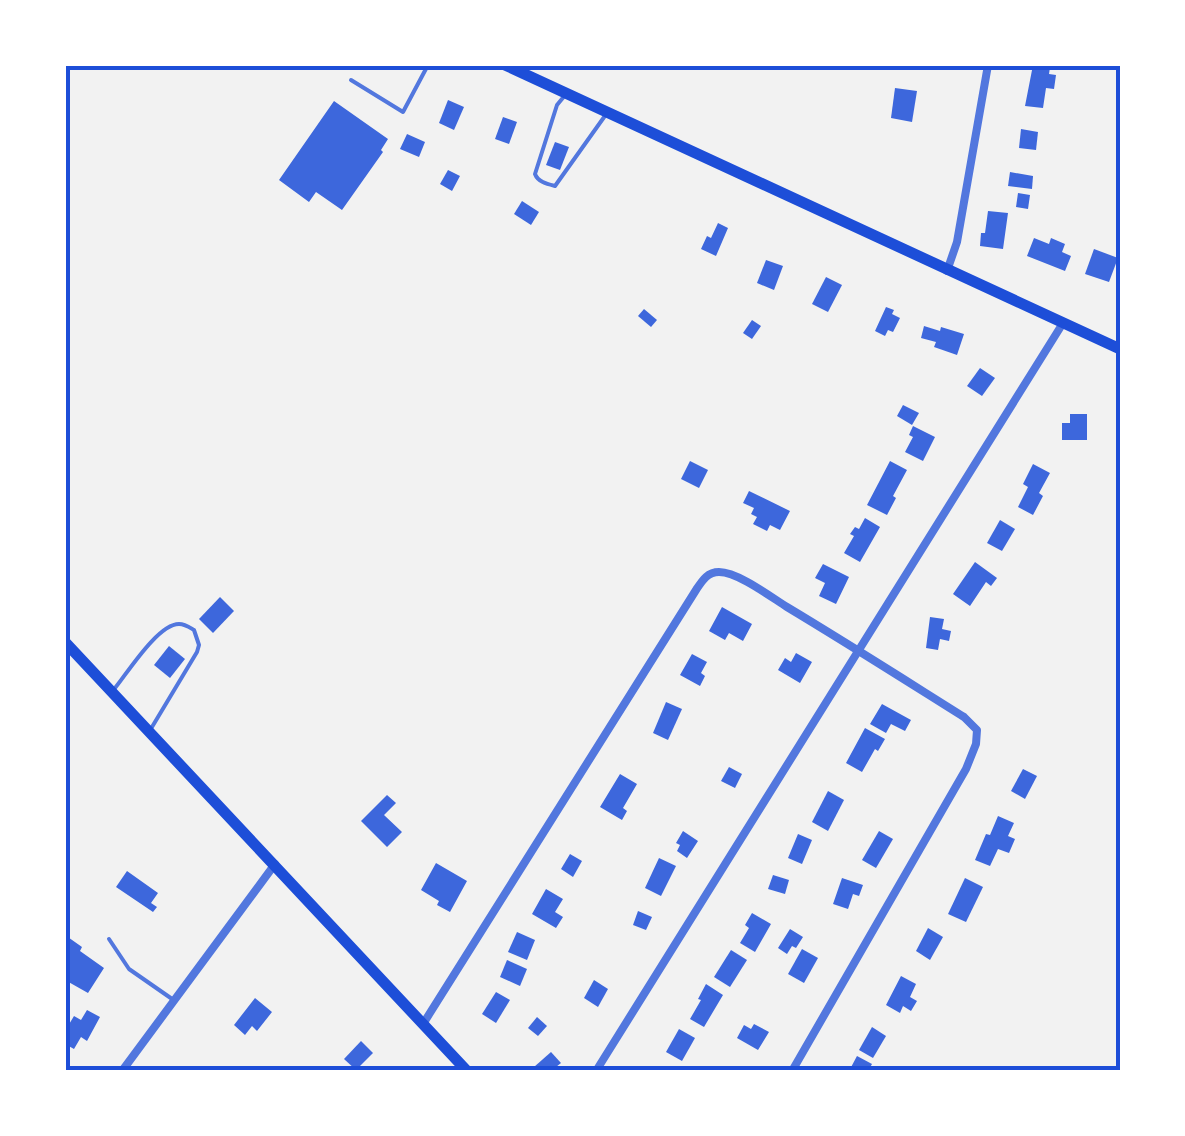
<svg xmlns="http://www.w3.org/2000/svg" width="1185" height="1136" viewBox="0 0 1185 1136" font-family="Overpass,sans-serif">
	<rect width="100%" height="100%" fill="#f2f2f2"/>
	<g fill="#3d67dc">
		<polygon points="1033,65 1050,67 1049,74 1056,75 1054,89 1046,88 1043,108 1025,106"/>
		<polygon points="895,88 917,91 912,122 891,118"/>
		<polygon points="448,100 464,107 454,130 439,123"/>
		<polygon points="334,101 388,139 381,150 383,152 342,210 316,192 309,202 279,180"/>
		<polygon points="503,117 517,122 509,144 495,139"/>
		<polygon points="1021,129 1038,132 1036,150 1019,148"/>
		<polygon points="407,134 425,142 419,157 400,149"/>
		<polygon points="555,142 569,147 560,170 546,165"/>
		<polygon points="448,170 460,176 452,191 440,184"/>
		<polygon points="1010,172 1033,176 1032,189 1008,186"/>
		<polygon points="1018,193 1030,195 1028,209 1016,207"/>
		<polygon points="522,201 539,212 531,225 514,214"/>
		<polygon points="988,211 1008,213 1003,249 980,246 981,233 985,233"/>
		<polygon points="718,223 728,228 716,256 701,249 707,236 711,238"/>
		<polygon points="1034,238 1049,244 1051,238 1065,244 1062,252 1071,256 1065,271 1027,256"/>
		<polygon points="1094,249 1118,258 1109,282 1085,274"/>
		<polygon points="766,260 783,266 774,290 757,283"/>
		<polygon points="826,277 842,285 828,312 812,304"/>
		<polygon points="886,307 894,310 892,314 900,318 893,332 888,330 885,336 875,331"/>
		<polygon points="644,309 657,320 651,327 638,316"/>
		<polygon points="752,320 761,326 752,339 743,333"/>
		<polygon points="924,326 940,331 941,327 964,334 957,355 934,347 936,342 921,338"/>
		<polygon points="980,368 995,378 982,396 967,386"/>
		<polygon points="903,405 919,413 912,425 897,416"/>
		<polygon points="1070,414 1087,414 1087,440 1062,440 1062,423 1070,423"/>
		<polygon points="913,426 935,437 923,461 905,452 913,437 909,435"/>
		<polygon points="690,461 708,470 699,488 681,479"/>
		<polygon points="890,461 907,470 893,496 896,498 887,515 867,505"/>
		<polygon points="1033,464 1050,473 1039,493 1043,496 1033,515 1018,507 1028,487 1023,484"/>
		<polygon points="749,491 790,511 780,530 770,525 767,531 753,524 757,517 751,514 754,508 743,503"/>
		<polygon points="865,518 880,527 860,562 844,553 854,536 850,534 855,527 859,529"/>
		<polygon points="1000,520 1015,529 1002,551 987,543"/>
		<polygon points="975,562 997,578 991,586 986,582 970,606 953,594"/>
		<polygon points="823,564 849,577 836,604 819,596 825,583 815,578"/>
		<polygon points="220,597 234,611 213,633 199,619"/>
		<polygon points="722,607 752,624 743,641 729,633 725,640 709,631"/>
		<polygon points="930,617 944,619 942,629 951,631 949,641 940,639 938,650 926,648"/>
		<polygon points="169,646 185,659 170,678 154,665"/>
		<polygon points="796,653 812,662 800,683 778,670 785,658 791,662"/>
		<polygon points="692,654 707,662 701,673 705,676 700,686 680,675"/>
		<polygon points="666,702 682,709 668,740 653,733"/>
		<polygon points="882,704 911,720 905,731 891,724 886,733 870,724"/>
		<polygon points="865,728 885,739 878,751 875,749 862,772 846,763"/>
		<polygon points="729,767 742,774 735,788 721,781"/>
		<polygon points="1023,769 1037,776 1025,799 1011,791"/>
		<polygon points="620,774 637,784 623,808 627,811 622,820 600,807"/>
		<polygon points="828,791 844,800 828,831 812,822"/>
		<polygon points="387,795 396,803 384,815 402,832 387,847 361,821"/>
		<polygon points="998,816 1014,823 1008,836 1015,839 1009,853 998,849 990,866 975,860 986,834 990,835"/>
		<polygon points="683,831 698,841 687,858 677,851 680,845 676,843"/>
		<polygon points="879,831 893,839 876,868 862,860"/>
		<polygon points="798,834 812,840 802,864 788,858"/>
		<polygon points="570,854 582,861 573,877 561,869"/>
		<polygon points="659,858 676,866 661,896 645,888"/>
		<polygon points="436,863 467,881 450,912 437,905 439,901 421,890"/>
		<polygon points="127,871 158,893 151,903 157,907 153,912 116,887"/>
		<polygon points="773,875 789,880 785,894 768,889"/>
		<polygon points="842,878 863,885 859,896 853,894 848,909 833,904"/>
		<polygon points="965,878 983,887 966,922 948,914"/>
		<polygon points="546,889 563,899 555,912 563,917 556,928 532,914"/>
		<polygon points="638,911 652,917 646,930 633,925"/>
		<polygon points="752,913 771,924 755,952 740,943 749,928 745,925"/>
		<polygon points="928,928 943,937 930,960 916,951"/>
		<polygon points="790,929 803,937 796,948 792,946 787,954 778,948"/>
		<polygon points="517,932 535,940 527,960 508,952"/>
		<polygon points="65,935 82,947 80,951 104,968 88,993 65,980"/>
		<polygon points="802,949 818,958 804,983 788,974"/>
		<polygon points="731,950 747,960 730,987 714,977"/>
		<polygon points="507,960 527,969 520,986 500,977"/>
		<polygon points="901,976 916,984 910,997 917,1001 911,1011 903,1006 900,1013 886,1005"/>
		<polygon points="594,980 608,989 598,1007 584,998"/>
		<polygon points="706,984 723,995 704,1027 690,1019 701,1000 698,999"/>
		<polygon points="496,992 510,1000 496,1023 482,1014"/>
		<polygon points="255,998 272,1012 257,1031 252,1026 245,1035 234,1025"/>
		<polygon points="87,1010 100,1017 87,1041 81,1037 74,1049 65,1044 65,1031 74,1016 81,1020"/>
		<polygon points="537,1017 547,1026 538,1036 528,1028"/>
		<polygon points="754,1024 769,1032 758,1050 737,1038 744,1025 751,1029"/>
		<polygon points="872,1027 886,1036 873,1058 859,1050"/>
		<polygon points="679,1029 695,1038 682,1061 666,1052"/>
		<polygon points="361,1041 373,1053 356,1070 344,1059"/>
		<polygon points="551,1052 561,1063 551,1071 538,1071 534,1067"/>
		<polygon points="857,1056 872,1064 868,1071 849,1071"/>
	</g>
	<g fill="none" stroke-linecap="round" stroke-linejoin="round">
		<g stroke="#5277de" stroke-width="4">
			<polyline points="351,80 403,112 428,65"/>
			<path d="M566,94l-9,11 -22,69c3,8 12,10 20,12l52,-73"/>
			<path d="M115,688c13,-16 43,-64 64,-64 6,0 10,3 15,6l5,15 -2,7 -45,75"/>
			<polyline points="109,939 129,969 175,1001"/>
		</g>
		<g stroke="#5277de" stroke-width="8">
			<polyline points="947,271 957,242 988,65"/>
			<path d="M423,1024l273,-434c6,-9 11,-18 23,-18 19,0 52,25 68,35 60,36 118,73 177,110l13,13 -1,14 -10,25 -174,302"/>
			<polyline points="122,1071 275,864"/>
			<polyline points="596,1071 1063,323"/>
		</g>
		<g stroke="#1d4ed8" stroke-width="11">
			<polyline points="505,65 1120,349"/>
			<polyline points="65,642 467,1071"/>
		</g>
	</g>
	<rect width="1185" height="1136" fill="none" stroke="#ffffff" stroke-width="135"/>
	<rect x="68" y="68" width="1050" height="1000" fill="none" stroke="#1d4ed8" stroke-width="4"/>
</svg>
